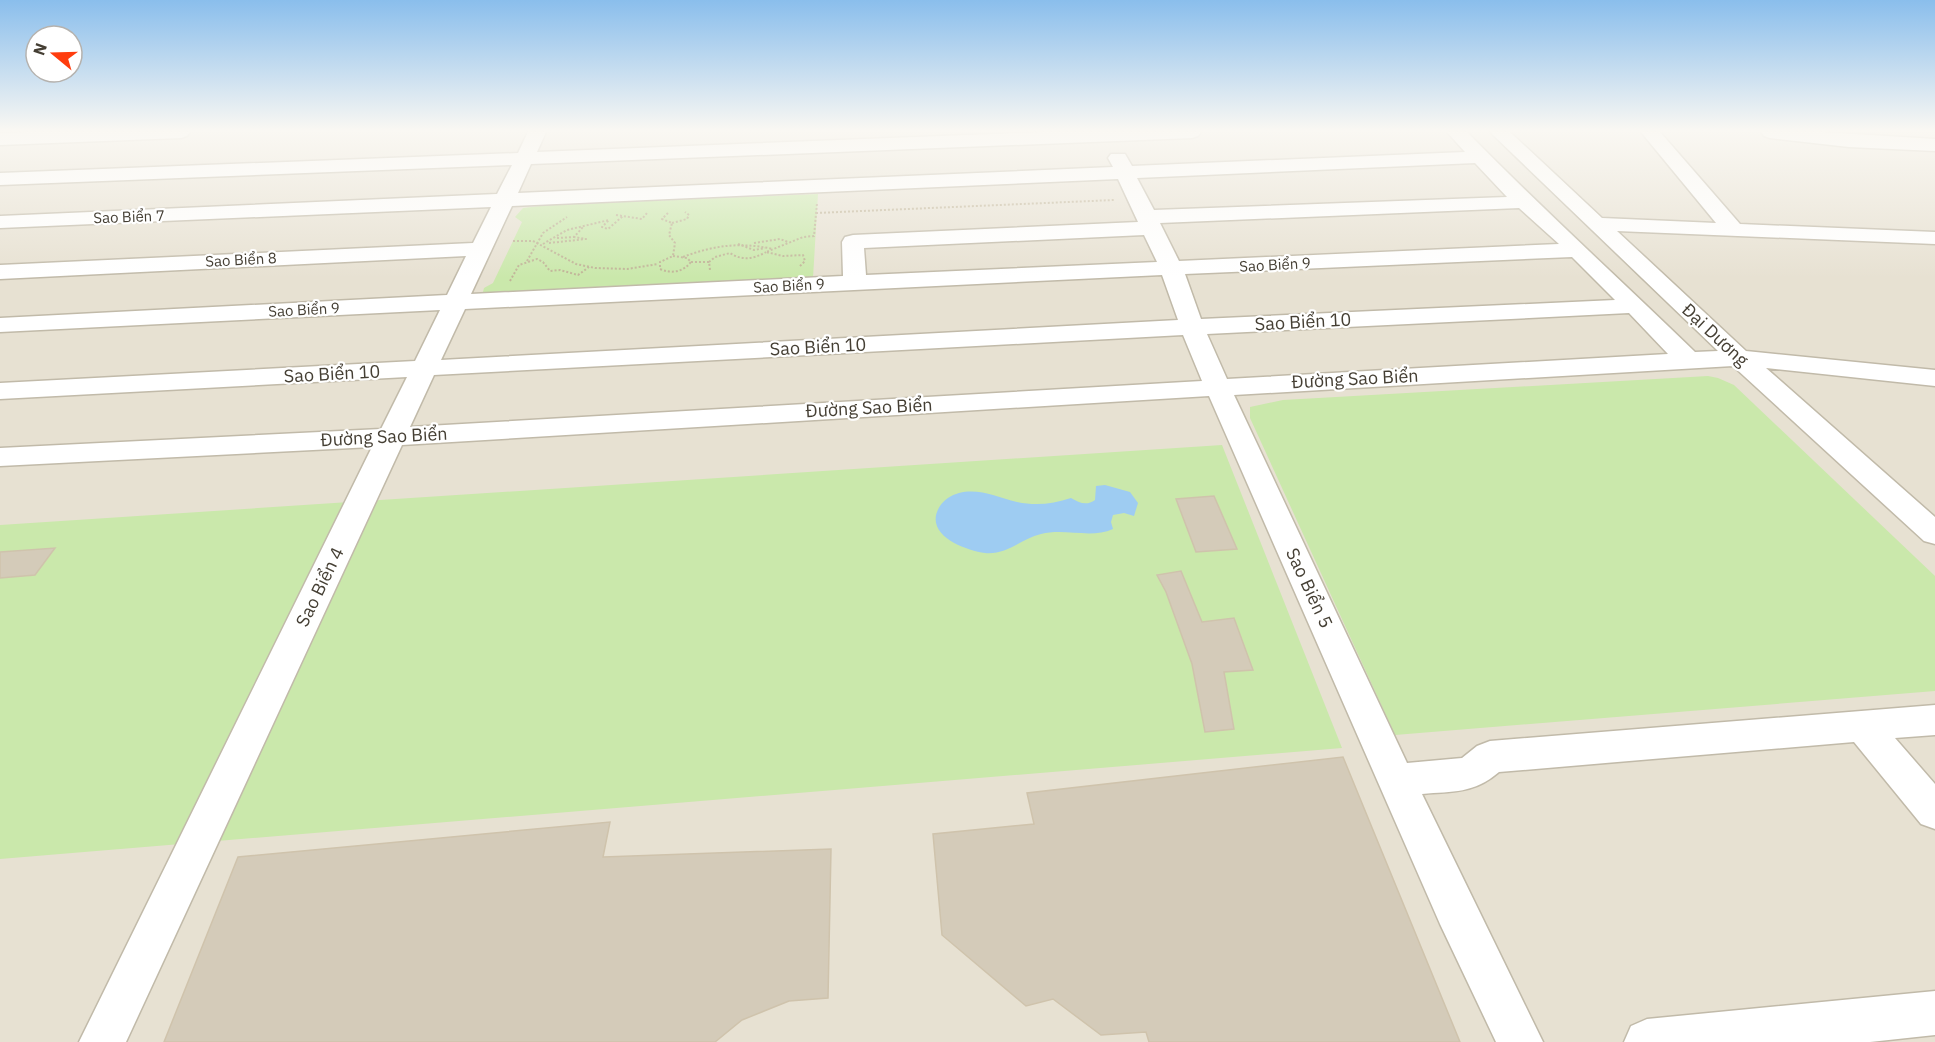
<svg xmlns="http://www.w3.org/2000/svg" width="1935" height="1042" viewBox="0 0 1935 1042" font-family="'IBM Plex Sans',sans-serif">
	<rect width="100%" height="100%" fill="#f3efe4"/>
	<rect fill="#e7e1d2" x="0" y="132" width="1935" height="910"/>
	<g fill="#cae8ab">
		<polygon points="818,194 813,278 642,288 635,286 485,294 483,292 484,288 493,283 522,222 515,217 523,208 549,205"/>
		<polygon points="1708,376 1718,378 1734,385 1935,576 1935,691 1395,735 1250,418 1250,407 1283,400"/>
		<polygon points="1222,445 1342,748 0,859 0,525"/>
	</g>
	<path fill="#9eccf2" d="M1105,485l25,7 8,11 -4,13 -10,-3 -11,2 -2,7 2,7c-22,10 -48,-1 -72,5 -20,5 -34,21 -56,19 -21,-3 -63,-19 -45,-47 4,-6 11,-11 19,-13 20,-5 38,4 58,9 19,4 36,2 54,-4 8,5 16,8 24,2l1,-14z"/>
	<g fill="#d4cbb9" stroke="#cfc3ac" stroke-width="1.5">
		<polygon points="1214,496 1237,549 1196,552 1176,499"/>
		<polygon points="55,548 35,575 0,578 0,552"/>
		<polygon points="1181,571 1202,622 1234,618 1253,670 1224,672 1234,729 1205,732 1192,664 1166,592 1157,575"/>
		<polygon points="1343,757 1460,1042 1149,1042 1146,1032 1101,1035 1053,999 1026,1006 942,935 933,834 1034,824 1027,793"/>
		<polygon points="610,822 603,857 831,849 828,998 789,1001 742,1020 715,1042 164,1042 238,857"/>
	</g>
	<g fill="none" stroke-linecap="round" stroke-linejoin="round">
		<defs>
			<g id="minor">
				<polygon points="28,132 190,132 187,136 181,138 0,145 0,133"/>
				<path d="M528,132h18l-9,20 505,-20h159l-3,4 -6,2 -661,26 -13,29 595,-26 -5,-9 3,-4h14l7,12 333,-14 -18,-20h20c74,76 153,147 228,220l23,-1 -228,-219h20l92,86 114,5 -75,-91h19l80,92 195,8v12l-318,-13 129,120 189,19v16l-169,-18 169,149v27l-11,-3 -191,-175 -499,29 173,368 55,-5 15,-12 13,-5 445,-36v30l-40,3 40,46v45l-14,-5 -67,-82 -355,30c-26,22 -45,19 -77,22l121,248h-47l-56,-118 -231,-528 -807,49 -276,597h-47l293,-595 -372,19v-18l381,-19 26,-52 -407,22v-16l415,-22 25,-51 -440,22v-14l447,-23 19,-39 -466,23v-14l473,-22 18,-36 -491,21v-12l497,-22 15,-29 -512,20v-12l518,-20zM1475,163l32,34 -353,13 -17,-32zM1118,179l20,43 -285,13 -8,2 -3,5 1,34 -372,18 41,-88zM1519,208l40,36 -380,17 -19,-38zM1144,235l13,27 -291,13 -2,-27zM1572,257l43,43 -414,19 -16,-45zM1162,275l16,45 -737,40 24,-51zM1629,313l39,41 -441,25 -20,-45zM1183,335l19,46 -792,46 24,-52z"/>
				<polygon points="1761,132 1822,132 1935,139 1935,151 1849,147 1770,138 1764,136"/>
				<polygon points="1935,991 1935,1035 1870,1042 1624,1042 1631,1026 1647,1019"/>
			</g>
		</defs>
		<use href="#minor" stroke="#c1baa9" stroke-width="3"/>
		<g stroke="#c0b497" stroke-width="2" stroke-dasharray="2 2" stroke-linecap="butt">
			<polyline points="668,213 662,219 672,223 669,235 675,243 673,256"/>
			<polyline points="816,213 1114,200"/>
			<polyline points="616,215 642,219 647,213"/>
			<polyline points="672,223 687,219 689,215 685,212"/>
			<polyline points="557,238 574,237 583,227"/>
			<polyline points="513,241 533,241 576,264 595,268 627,269 658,264"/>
			<polyline points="549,243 586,239 574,237"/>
			<polyline points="754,243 780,239 788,242"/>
			<polyline points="543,244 567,230 609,220 602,227 608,229 623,216"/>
			<polyline points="738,244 754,250 765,248"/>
			<path d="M673,256l14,2 4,4c-8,10 -19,12 -31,7v-7z"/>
			<path d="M683,257c31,-12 58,-15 90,-8"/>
			<polyline points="527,261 543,233 567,217"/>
			<polyline points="691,262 709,262 710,270"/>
			<path d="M709,262l6,-5 15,-4c12,8 24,6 36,-1"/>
			<polyline points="800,266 805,261 803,255 783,256 766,252 803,237 814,236 817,203"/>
			<polyline points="510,281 519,265 537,259 543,262 550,271 560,270 578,275 589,267"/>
		</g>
		<use href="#minor" fill="#fff" fill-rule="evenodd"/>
	</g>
	<linearGradient id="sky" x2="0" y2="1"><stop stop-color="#8abeec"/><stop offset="0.47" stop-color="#faf8f3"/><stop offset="1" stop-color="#faf8f3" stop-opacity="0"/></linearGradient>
	<rect width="1935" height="278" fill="url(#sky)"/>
	<g text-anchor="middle" stroke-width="4.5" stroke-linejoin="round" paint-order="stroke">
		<g font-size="15" fill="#453f34" stroke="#fff">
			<text transform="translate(129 217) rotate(-2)" y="5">Sao Biển 7</text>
			<text transform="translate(241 260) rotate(-3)" y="5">Sao Biển 8</text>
			<text transform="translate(1275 265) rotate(-3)" y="5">Sao Biển 9</text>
			<text transform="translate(789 286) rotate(-3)" y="5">Sao Biển 9</text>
			<text transform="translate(304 310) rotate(-3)" y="5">Sao Biển 9</text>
		</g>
		<g font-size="18" fill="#453f34" stroke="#fff">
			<text transform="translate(1303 322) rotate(-3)" y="6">Sao Biển 10</text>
			<text transform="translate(1715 335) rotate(43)" y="6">Đại Dương</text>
			<text transform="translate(818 347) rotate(-3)" y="6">Sao Biển 10</text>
			<text transform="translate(332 374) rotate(-3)" y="6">Sao Biển 10</text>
			<text transform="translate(1355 379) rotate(-3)" y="6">Đường Sao Biển</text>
			<text transform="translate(869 408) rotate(-3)" y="6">Đường Sao Biển</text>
			<text transform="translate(384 437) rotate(-3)" y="6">Đường Sao Biển</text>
			<text transform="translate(320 587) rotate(-64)" y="6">Sao Biển 4</text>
			<text transform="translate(1309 588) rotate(65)" y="6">Sao Biển 5</text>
		</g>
	</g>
	<g transform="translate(54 54) rotate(289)"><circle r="28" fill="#ffffff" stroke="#b5b2ae" stroke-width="1.5"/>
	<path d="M0-4.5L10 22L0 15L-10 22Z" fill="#ff3d0e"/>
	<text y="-9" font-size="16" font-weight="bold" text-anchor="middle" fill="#453f34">N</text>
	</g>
</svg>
